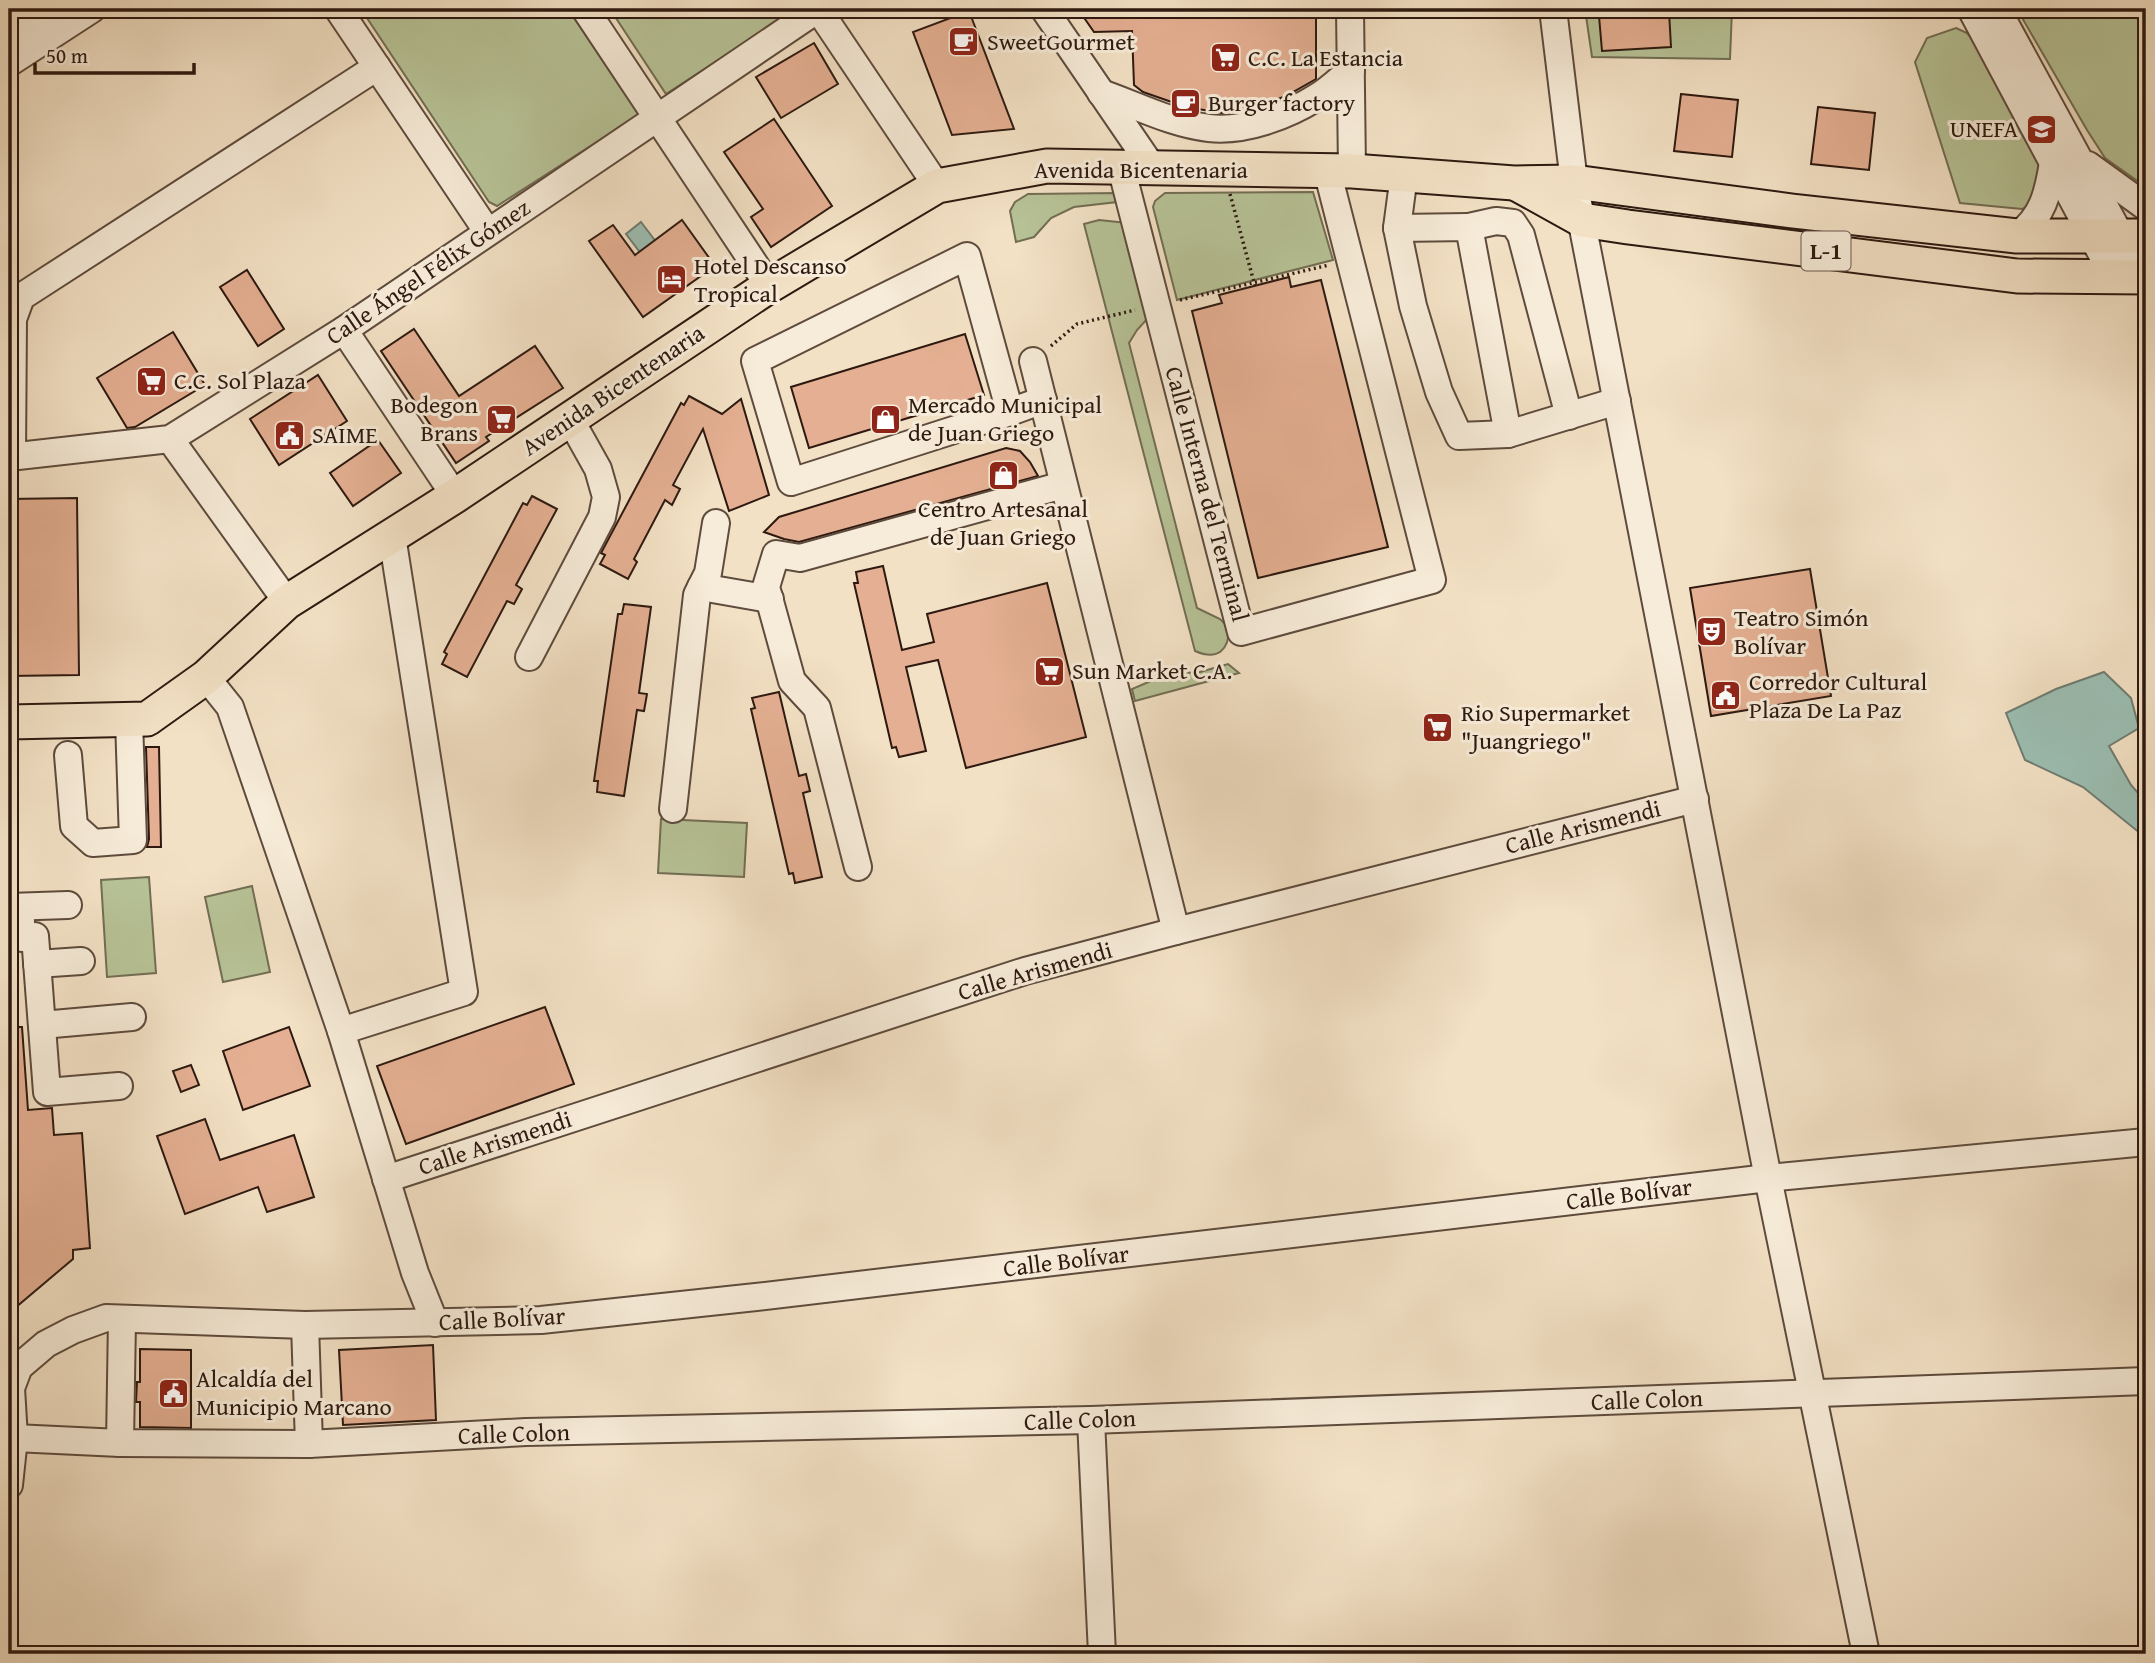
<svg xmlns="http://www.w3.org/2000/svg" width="2155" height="1663" viewBox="0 0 2155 1663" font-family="'Gentium Book Plus',serif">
	<rect width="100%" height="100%" fill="#f3e1c5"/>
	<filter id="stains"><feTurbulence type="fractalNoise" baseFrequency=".00286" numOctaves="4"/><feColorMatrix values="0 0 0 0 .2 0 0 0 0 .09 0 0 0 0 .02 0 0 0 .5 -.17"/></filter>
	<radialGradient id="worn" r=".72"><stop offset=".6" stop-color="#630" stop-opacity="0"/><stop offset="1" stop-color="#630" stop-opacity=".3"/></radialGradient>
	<g fill="#b7c397" stroke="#726e54" stroke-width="2">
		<polygon points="361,9 568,9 639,115 497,206 489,202"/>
		<polygon points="610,9 797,9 666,94"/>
		<polygon points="1585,9 1732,9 1730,59 1592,57"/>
		<polygon points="2017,9 2133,9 2146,36 2146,187 2105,158 2087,130"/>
		<polygon points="1956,28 1967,33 1973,40 2041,167 2031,204 2022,209 1960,203 1915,62 1927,38"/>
		<polygon points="1313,192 1333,260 1177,300 1153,207 1155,201 1165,193"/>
		<polygon points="1117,193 1117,202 1074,207 1051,218 1034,237 1016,242 1010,211 1015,202 1028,194"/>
		<path d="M1099,220l28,3 22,94 -12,13 -8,13 68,265 23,11 9,9c0,22 -11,33 -34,23l-111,-427z"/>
		<polygon points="1228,664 1239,673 1135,701 1132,689 1167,674 1200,672"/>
		<polygon points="661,819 747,823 744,877 658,873"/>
		<polygon points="149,877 156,973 107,977 101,880"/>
		<polygon points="252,886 270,972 223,982 205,897"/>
	</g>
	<g fill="#9bbeb2" stroke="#6f7c71" stroke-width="2">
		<polygon points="641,222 657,243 642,255 626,234"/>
		<polygon points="2104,672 2131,698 2139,728 2109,746 2131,785 2146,802 2146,838 2083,787 2025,760 2006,713 2056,689"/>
	</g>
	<g fill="#e4af92" stroke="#2d1910" stroke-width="2">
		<polygon points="1078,9 1316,9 1316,79 1286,96 1248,110 1222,113 1186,107 1143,92 1134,85 1132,31 1094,32"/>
		<polygon points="969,11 1014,129 952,135 913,32"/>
		<polygon points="1669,11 1671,47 1602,51 1599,16"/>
		<polygon points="814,43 838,84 781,118 756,77"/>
		<polygon points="1681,94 1738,100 1732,157 1674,151"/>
		<polygon points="1818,107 1875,113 1869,170 1811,164"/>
		<polygon points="774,119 832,206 771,247 751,217 763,209 724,152"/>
		<polygon points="682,220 715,266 643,317 589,241 613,225 635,255"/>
		<polygon points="247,270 284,329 258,346 220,287"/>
		<polygon points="1289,277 1291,287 1321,280 1388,547 1258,578 1192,311 1222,303 1219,295"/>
		<polygon points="414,329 459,396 535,346 563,388 486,437 489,441 456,463 381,351"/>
		<polygon points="173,332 205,385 135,427 127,428 97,378"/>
		<polygon points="965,334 984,395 809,448 791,387"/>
		<polygon points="318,375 347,421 279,465 250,419"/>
		<polygon points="689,396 722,414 741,399 769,495 729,511 703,429 673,485 680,489 672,505 665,500 634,559 637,562 628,579 600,564 605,555 601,553 681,403 684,405"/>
		<polygon points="378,440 401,473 353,506 330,473"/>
		<polygon points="1006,448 1020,451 1030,462 1038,476 799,542 784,539 764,532 779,517"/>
		<polygon points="532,496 557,509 516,585 522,589 514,604 507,601 467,677 442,664 447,654 444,652 523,503 527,505"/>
		<polygon points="77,498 79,675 9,676 9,499"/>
		<polygon points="883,566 902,650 934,642 927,614 1047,583 1086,737 966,768 938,660 906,667 926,751 899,757 896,747 892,748 854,583 858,583 856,572"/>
		<polygon points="1810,569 1831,696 1711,716 1690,588"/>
		<polygon points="624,604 651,607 639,693 647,694 644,711 637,710 624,796 597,792 598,781 594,781 618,614 622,614"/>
		<polygon points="779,692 799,776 806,774 810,791 803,793 822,877 795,883 793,873 789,874 751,709 755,708 752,698"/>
		<polygon points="146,747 159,747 161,847 147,847 149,839"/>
		<polygon points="545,1007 574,1084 406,1144 377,1066"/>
		<polygon points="9,1027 22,1027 28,1110 52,1108 54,1135 82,1133 90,1248 73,1250 73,1259 9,1313"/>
		<polygon points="289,1027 310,1086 243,1110 223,1051"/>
		<polygon points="191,1065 199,1085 181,1092 173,1071"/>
		<polygon points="205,1119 220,1160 294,1135 314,1197 267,1212 258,1187 185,1214 157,1136"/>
		<polygon points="433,1345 436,1420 343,1425 339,1350"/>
		<polygon points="140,1349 191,1350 191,1428 140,1427 140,1402 136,1402 137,1382 140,1382"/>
	</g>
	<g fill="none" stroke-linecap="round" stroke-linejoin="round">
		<defs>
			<g id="minor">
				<polyline points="338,9 487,231"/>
				<polyline points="585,9 769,286"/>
				<polyline points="818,9 937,186"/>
				<polyline points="1044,9 1152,167"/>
				<polyline points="1350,9 1352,171"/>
				<polyline points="1553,9 1574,182 1768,1178 1866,1654"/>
				<polyline points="1971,9 2114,277"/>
				<polyline points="1997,9 2143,277"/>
				<polyline points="9,35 49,9"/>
				<polyline points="9,63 92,9"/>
				<path d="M1101,93c35,12 71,31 108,35 36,4 78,-12 108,-31 12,-7 23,-18 34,-27"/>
				<polyline points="2088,165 2146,207"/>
				<polyline points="1121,167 1241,632 1432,580 1327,170"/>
				<polyline points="1404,175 1397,228 1413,306 1439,392 1459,436 1508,434 1617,401"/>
				<polyline points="1469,227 1496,221 1513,223 1521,235 1569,416"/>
				<polyline points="1397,228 1469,227 1508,434"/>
				<path d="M2017,236c26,-19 31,-43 36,-73"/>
				<polyline points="344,330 455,496"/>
				<polyline points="1033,361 1176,931"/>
				<polyline points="1010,412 967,256 755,361 791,482 1010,412 1043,400"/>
				<polyline points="170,439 287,602"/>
				<polyline points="12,456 13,319 21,297 377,67"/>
				<polyline points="9,457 170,439 344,330 818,9"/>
				<polyline points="701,587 770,599"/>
				<polyline points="529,657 602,517 606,497 598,469 570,419"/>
				<polyline points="206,677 230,707 341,1031 415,1273 435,1323"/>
				<polyline points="68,755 74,826 93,843 133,840 129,720"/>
				<polyline points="673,809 697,595 708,573 716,523"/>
				<polyline points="858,867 817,708 792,681 766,587 776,554 800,558 1063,485"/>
				<polyline points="9,907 68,905"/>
				<polyline points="20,907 22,938 35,936 47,1092 119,1086"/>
				<polyline points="37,964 81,961"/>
				<polyline points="42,1025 132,1017"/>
				<polyline points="341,1031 464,992 392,536"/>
				<polyline points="386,1179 1025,971 1176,931 1695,799"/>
				<polyline points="305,1325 309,1444"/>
				<polyline points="1091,1420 1102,1654"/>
				<polyline points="14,1438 120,1443 309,1444 526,1432 1091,1420 2146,1381"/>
				<polyline points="120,1443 122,1319"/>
				<polyline points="9,1485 14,1438 11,1388 19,1367 46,1344 73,1330 106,1318 305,1325 541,1320 756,1297 1768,1178 2146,1142"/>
			</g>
			<g id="major">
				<polyline points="1517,184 1582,220 1628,227 2017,276 2146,277"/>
				<polyline points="9,722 147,719 206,677 287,602 455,496 769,286 937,186 1047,166 1352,171 1514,183 1574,182 1792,211 2017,236 2146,236"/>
			</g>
		</defs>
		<use href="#minor" stroke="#5e4b3d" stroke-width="30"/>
		<use href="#major" stroke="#2d1910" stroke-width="37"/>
		<g stroke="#2d1910" stroke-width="3.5" stroke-dasharray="2 3.5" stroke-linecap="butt">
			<polyline points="1230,194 1255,286"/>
			<polyline points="1180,300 1329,265"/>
			<polyline points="1051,346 1077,324 1135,310"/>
		</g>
		<use href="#minor" stroke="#f7ecd9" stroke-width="26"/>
		<use href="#major" stroke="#f3e1c5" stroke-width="33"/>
	</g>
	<defs>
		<symbol id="cafe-square" viewBox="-11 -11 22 22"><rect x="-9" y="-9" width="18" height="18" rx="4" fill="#8f2418" stroke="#f7ecd9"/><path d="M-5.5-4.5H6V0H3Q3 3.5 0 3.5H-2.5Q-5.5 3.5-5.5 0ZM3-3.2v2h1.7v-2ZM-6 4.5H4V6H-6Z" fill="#fff"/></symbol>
		<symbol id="supermarket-square" viewBox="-11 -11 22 22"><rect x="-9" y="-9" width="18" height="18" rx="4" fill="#8f2418" stroke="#f7ecd9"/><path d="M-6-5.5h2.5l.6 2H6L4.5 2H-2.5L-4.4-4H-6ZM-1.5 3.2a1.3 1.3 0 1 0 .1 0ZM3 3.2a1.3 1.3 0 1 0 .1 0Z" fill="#fff"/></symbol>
		<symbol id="university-square" viewBox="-11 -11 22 22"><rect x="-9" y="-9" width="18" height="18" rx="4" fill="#8f2418" stroke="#f7ecd9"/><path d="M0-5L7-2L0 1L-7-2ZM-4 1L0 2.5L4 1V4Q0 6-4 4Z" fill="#fff"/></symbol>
		<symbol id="hotel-square" viewBox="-11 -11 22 22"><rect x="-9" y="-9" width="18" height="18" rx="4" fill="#8f2418" stroke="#f7ecd9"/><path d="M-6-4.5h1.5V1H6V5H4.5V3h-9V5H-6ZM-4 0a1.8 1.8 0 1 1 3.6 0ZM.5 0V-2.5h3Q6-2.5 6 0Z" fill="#fff"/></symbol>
		<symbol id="shop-square" viewBox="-11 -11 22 22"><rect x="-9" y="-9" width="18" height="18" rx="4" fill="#8f2418" stroke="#f7ecd9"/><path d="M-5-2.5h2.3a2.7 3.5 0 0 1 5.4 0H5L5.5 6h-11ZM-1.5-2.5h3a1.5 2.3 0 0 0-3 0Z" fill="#fff"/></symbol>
		<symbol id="civic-square" viewBox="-11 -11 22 22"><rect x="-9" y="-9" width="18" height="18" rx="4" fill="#8f2418" stroke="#f7ecd9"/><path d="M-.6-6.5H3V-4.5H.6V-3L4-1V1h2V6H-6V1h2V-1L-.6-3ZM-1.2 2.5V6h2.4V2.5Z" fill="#fff"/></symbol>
		<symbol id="theatre-square" viewBox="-11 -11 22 22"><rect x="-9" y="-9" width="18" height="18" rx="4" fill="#8f2418" stroke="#f7ecd9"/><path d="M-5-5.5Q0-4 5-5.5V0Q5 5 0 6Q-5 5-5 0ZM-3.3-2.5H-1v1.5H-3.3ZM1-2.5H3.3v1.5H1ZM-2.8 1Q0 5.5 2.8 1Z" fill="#fff"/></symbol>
	</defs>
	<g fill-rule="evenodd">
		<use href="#cafe-square" x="946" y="24" width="35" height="35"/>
		<use href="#supermarket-square" x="1208" y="40" width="35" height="35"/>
		<use href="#cafe-square" x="1168" y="86" width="35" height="35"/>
		<use href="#university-square" x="2024" y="112" width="35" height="35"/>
		<use href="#hotel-square" x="654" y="262" width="35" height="35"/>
		<use href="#supermarket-square" x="134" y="364" width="35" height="35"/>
		<use href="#supermarket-square" x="484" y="402" width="35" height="35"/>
		<use href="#shop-square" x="868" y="402" width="35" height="35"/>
		<use href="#civic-square" x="272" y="418" width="35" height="35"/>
		<use href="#shop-square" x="986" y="458" width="35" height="35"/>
		<use href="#theatre-square" x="1694" y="614" width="35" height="35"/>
		<use href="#supermarket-square" x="1032" y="654" width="35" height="35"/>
		<use href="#civic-square" x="1708" y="678" width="35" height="35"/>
		<use href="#supermarket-square" x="1420" y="710" width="35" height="35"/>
		<use href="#civic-square" x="156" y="1376" width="35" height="35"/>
	</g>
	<g text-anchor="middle" stroke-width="6" stroke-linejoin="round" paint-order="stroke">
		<rect fill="#f7ecd9" stroke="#6a584c" stroke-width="2" x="1801.5" y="231.5" width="49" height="39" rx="5"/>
		<g font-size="23" font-weight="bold" fill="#2d1910">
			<text x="1826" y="259">L-1</text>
		</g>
		<g font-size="24" fill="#2d1910" stroke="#f7ecd9" text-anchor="start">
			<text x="987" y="50">SweetGourmet</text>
			<text x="1248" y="66">C.C. La Estancia</text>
			<text x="1208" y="111">Burger factory</text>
			<text x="2018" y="137" text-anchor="end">UNEFA</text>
			<text x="694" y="274">Hotel Descanso<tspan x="694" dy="28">Tropical</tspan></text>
			<text x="174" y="389">C.C. Sol Plaza</text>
			<text x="478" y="413" text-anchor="end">Bodegon<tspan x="478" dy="28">Brans</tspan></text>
			<text x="908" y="413">Mercado Municipal<tspan x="908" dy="28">de Juan Griego</tspan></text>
			<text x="312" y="443">SAIME</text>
			<text x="1003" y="517" text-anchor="middle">Centro Artesanal<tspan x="1003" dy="28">de Juan Griego</tspan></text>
			<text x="1734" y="626">Teatro Simón<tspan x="1734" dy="28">Bolívar</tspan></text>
			<text x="1072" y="679">Sun Market C.A.</text>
			<text x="1749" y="690">Corredor Cultural<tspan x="1749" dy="28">Plaza De La Paz</tspan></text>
			<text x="1461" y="721">Rio Supermarket<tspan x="1461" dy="28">"Juangriego"</tspan></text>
			<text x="196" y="1387">Alcaldía del<tspan x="196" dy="28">Municipio Marcano</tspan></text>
		</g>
		<g font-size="24" fill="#2d1910" stroke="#f7ecd9">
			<text x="1141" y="178">Avenida Bicentenaria</text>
			<text transform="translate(428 272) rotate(-34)" y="8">Calle Ángel Félix Gómez</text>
			<text transform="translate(613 390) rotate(-34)" y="8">Avenida Bicentenaria</text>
			<text transform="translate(1207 494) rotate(75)" y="8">Calle Interna del Terminal</text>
			<text transform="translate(1583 827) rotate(-14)" y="8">Calle Arismendi</text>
			<text transform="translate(1035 971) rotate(-16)" y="8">Calle Arismendi</text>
			<text transform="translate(495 1143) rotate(-18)" y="8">Calle Arismendi</text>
			<text transform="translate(1629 1194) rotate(-7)" y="8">Calle Bolívar</text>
			<text transform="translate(1066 1261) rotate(-7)" y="8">Calle Bolívar</text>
			<text transform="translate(502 1319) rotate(-3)" y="8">Calle Bolívar</text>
			<text transform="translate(1647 1400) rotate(-2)" y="8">Calle Colon</text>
			<text transform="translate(1080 1420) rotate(-2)" y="8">Calle Colon</text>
			<text transform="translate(514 1434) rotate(-2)" y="8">Calle Colon</text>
		</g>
	</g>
	<rect width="2155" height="1663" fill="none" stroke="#f3e1c5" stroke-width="35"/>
	<rect x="10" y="10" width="2134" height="1642" fill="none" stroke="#2d1910" stroke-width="3.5"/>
	<rect x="18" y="18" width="2120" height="1628" fill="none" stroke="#2d1910" stroke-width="2"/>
	<path d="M35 63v10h159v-10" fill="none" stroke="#2d1910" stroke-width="3.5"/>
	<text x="46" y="63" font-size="21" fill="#2d1910" stroke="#f7ecd9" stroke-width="5" paint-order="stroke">50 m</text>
	<rect width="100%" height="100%" filter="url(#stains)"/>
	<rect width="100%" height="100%" fill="url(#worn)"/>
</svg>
